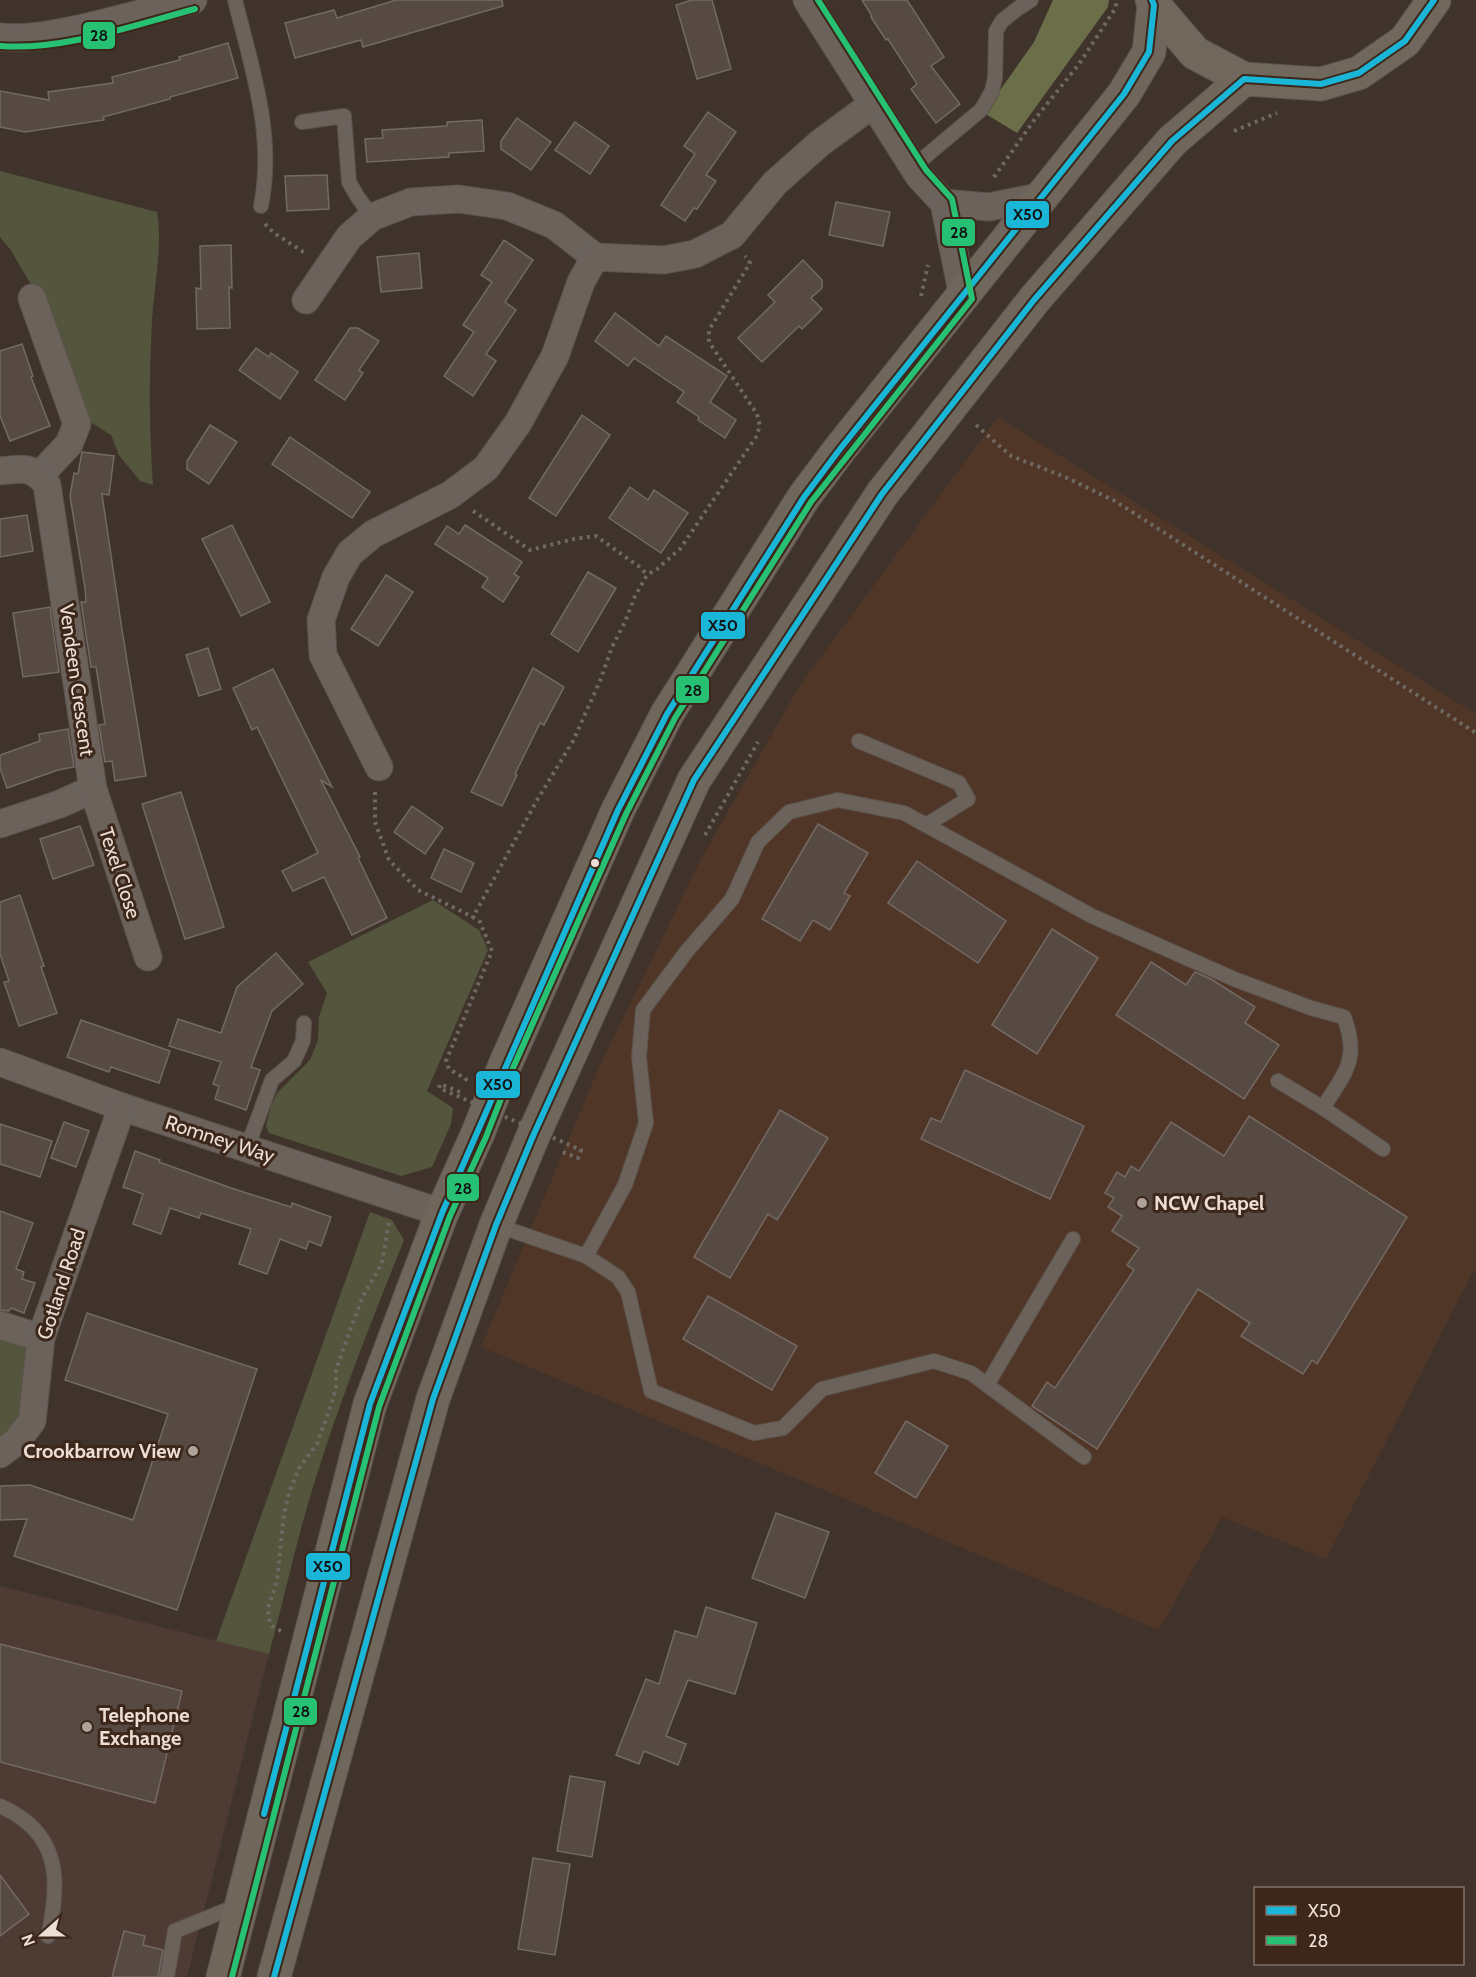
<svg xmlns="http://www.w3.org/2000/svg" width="1476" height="1977" viewBox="0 0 1476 1977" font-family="Cabin,sans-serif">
	<rect width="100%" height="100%" fill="#3f332c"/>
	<polygon fill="#4e3b34" points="0,1586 269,1654 187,1977 0,1977"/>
	<polygon fill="#503626" points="998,417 1476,714 1476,1272 1472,1274 1326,1559 1222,1517 1159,1630 481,1347 599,1067 701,859 798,688"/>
	<g fill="#53553c">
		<path d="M0,171l157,41c6,36 -3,72 -5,109 -3,55 -3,109 1,164l-13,-4 -21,-26 -8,-20 -26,-16 -46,-121 -29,-49 -10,-12z"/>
		<polygon points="433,900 479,930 488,950 427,1091 453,1108 451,1124 432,1167 401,1176 269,1133 266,1126 271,1106 277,1093 310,1060 318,1040 319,1017 327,993 308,962"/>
		<path d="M370,1212l22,8 12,20c-33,82 -65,163 -91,247 -17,55 -29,112 -44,167l-53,-13z"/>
		<polygon points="0,1334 27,1341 23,1411 0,1442"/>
	</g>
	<polygon fill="#6a6e49" points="1053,0 1109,0 1108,7 1017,133 984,113 1034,42"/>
	<g fill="#564a42" stroke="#746964" stroke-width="1.5">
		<polygon points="396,0 502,0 503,6 363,47 361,40 295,58 285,23 334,10 337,18"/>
		<polygon points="692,0 712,0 731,69 697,79 676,5"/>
		<polygon points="862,0 907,0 944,57 931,66 960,104 936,123 911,89 917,84 888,39 886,40 871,17 872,16"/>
		<polygon points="228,43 238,78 170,97 170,99 103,117 104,120 25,132 0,127 0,91 49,100 48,92 113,83 112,77 180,60 179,57"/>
		<polygon points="708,112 736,132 706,175 716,181 697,209 694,208 685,221 661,205 695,154 684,146"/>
		<polygon points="517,118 551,142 531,170 501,149 501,141"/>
		<polygon points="482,120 484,151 449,153 449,157 367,162 365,139 383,138 382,130 447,126 447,122"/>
		<polygon points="575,122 609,146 590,174 555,150"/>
		<polygon points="327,175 329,209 287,211 285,176"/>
		<polygon points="836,202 890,212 883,246 829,235"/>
		<polygon points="504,240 533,260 505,302 516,310 486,354 496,361 473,396 444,376 474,332 463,325 492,282 481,275"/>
		<polygon points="231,245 232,288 229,287 230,328 197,329 196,288 201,289 200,246"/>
		<polygon points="419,253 422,288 381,292 377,257"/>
		<polygon points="803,260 822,280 822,288 811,298 822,309 802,329 799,326 762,362 738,338 775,302 768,295"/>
		<polygon points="615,313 659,346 666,336 727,376 710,402 736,420 725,438 698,420 699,417 677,402 684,392 634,358 628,366 595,341"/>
		<polygon points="350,328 358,328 379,341 359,370 363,373 345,400 315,380"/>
		<polygon points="22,344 33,376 31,377 50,426 10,441 0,416 0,351"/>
		<polygon points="256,348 269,357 271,353 298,372 280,399 239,370"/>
		<polygon points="582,415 610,435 556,516 529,498"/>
		<polygon points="210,425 237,442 209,484 187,469 187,461"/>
		<polygon points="290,437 370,492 352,518 272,464"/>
		<polygon points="82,452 114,456 109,495 102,494 122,630 146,776 115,781 112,761 105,762 99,725 105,724 96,667 91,667 81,602 86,602 85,588 70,496 74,473 78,474"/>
		<polygon points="630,487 648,500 654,490 688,513 661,553 609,518"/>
		<polygon points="27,515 33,551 0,557 0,519"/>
		<polygon points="232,525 270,602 241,616 202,539"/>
		<polygon points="465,525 522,562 514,574 519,577 503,602 482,587 488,578 435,544 447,526 459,534"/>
		<polygon points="588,572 616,588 578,652 551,634"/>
		<polygon points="386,575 413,592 378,646 351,629"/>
		<polygon points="50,607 59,672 23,677 13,613"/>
		<polygon points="208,648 221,689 199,696 186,655"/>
		<polygon points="533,668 564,687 544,725 540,723 515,774 517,775 502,806 471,792"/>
		<polygon points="273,669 332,787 321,780 360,857 358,858 387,918 352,935 324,877 293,891 282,871 318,853 257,727 252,730 233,688"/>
		<polygon points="68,729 74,767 58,770 7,788 0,768 0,755 40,741 39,734"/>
		<polygon points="181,792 224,927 185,939 142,804"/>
		<polygon points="412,806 443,828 425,854 394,832"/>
		<polygon points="818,824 868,853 844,893 850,896 830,930 813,920 800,941 762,919"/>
		<polygon points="80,826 94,865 53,879 40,839"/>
		<polygon points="444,849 474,863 461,892 431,878"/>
		<polygon points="917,861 1006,921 978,963 888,903"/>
		<polygon points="20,895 44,966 41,967 57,1013 19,1026 4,982 9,981 0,954 0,902"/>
		<polygon points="1052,929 1098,958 1037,1054 992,1025"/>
		<polygon points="276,953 303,984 272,1011 251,1067 260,1070 246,1110 215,1099 219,1086 213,1084 221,1062 169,1046 178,1019 221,1033 237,987"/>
		<polygon points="1151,962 1186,985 1195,972 1211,979 1255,1007 1245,1023 1279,1045 1244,1099 1116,1015"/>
		<polygon points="81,1020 170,1051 159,1083 111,1067 109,1072 67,1057"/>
		<polygon points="965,1070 1084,1126 1050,1199 921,1139 931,1118 941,1122"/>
		<polygon points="780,1110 828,1138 777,1220 768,1214 730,1278 694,1257"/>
		<polygon points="1249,1116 1407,1217 1317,1364 1312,1360 1303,1374 1241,1336 1250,1323 1198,1289 1097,1449 1032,1406 1047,1382 1055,1388 1134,1270 1127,1265 1139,1248 1112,1231 1122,1216 1108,1207 1114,1198 1105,1193 1117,1172 1125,1177 1131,1166 1139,1171 1171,1122 1224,1156"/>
		<polygon points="64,1122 89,1131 76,1167 51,1158"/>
		<polygon points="0,1124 52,1141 40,1177 0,1164"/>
		<polygon points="135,1151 160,1160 159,1162 231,1188 291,1207 292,1203 331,1217 321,1246 309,1241 306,1249 280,1239 267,1274 239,1264 251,1229 201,1213 199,1218 170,1208 161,1234 133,1224 143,1194 123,1187"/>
		<polygon points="0,1211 33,1223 16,1269 24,1272 22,1279 35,1283 24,1313 11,1308 9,1311 0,1310"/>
		<polygon points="708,1296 797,1346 772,1390 683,1339"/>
		<polygon points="87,1313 257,1369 177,1610 14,1556 27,1519 0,1520 0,1486 30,1485 133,1520 168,1414 65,1380"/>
		<polygon points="906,1421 948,1446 916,1498 875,1473"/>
		<polygon points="776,1513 829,1532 805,1598 752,1578"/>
		<polygon points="706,1607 757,1623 735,1694 688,1680 666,1736 686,1744 678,1765 644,1751 639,1764 616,1755 646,1679 659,1684 675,1631 697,1637"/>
		<polygon points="0,1644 182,1691 155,1803 0,1762"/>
		<polygon points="570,1776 605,1782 592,1857 557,1851"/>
		<polygon points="533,1858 570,1864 555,1955 518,1949"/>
		<polygon points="0,1875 29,1914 0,1936"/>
		<polygon points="124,1931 145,1936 143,1945 163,1950 158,1977 112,1977"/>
	</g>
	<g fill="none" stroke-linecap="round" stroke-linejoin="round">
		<defs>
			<g id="service">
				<path d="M235,0c17,69 40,135 26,206"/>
				<polyline points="302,122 344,116 349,182 357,196 372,217"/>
				<polyline points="913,167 982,109 992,91 995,78 996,31 1002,21 1017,9 1031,0"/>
				<polyline points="859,741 959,783 968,799 926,825"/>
				<polyline points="1278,1081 1323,1108 1383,1149"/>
				<polyline points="247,1148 272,1080 294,1061 303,1041 304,1023"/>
				<path d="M496,1225l90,31 39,-71 21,-62 -7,-66 4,-47 44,-59 45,-52 26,-57 31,-30 49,-12 66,13 188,103 142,63 77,29 33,9c16,43 1,55 -21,91"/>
				<polyline points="586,1256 618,1277 628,1292 651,1391 754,1433 783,1428 822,1389 934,1361 971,1373 1084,1457"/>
				<polyline points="987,1385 1073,1239"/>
				<path d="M0,1806c60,26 61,74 48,130"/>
				<polyline points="167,1977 175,1931 239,1905"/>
			</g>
			<g id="minor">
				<polyline points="807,0 919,176 944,203 963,296"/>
				<path d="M0,37c27,3 53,-3 79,-8 38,-9 76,-19 114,-29"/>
				<polyline points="944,203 989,207 1043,196"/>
				<polyline points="32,298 77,424 69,444 40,475"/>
				<polyline points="306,300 349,237 372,217 411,202 459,199 507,206 554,225 595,257"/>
				<path d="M0,471c21,-3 34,-5 47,14l46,304 -33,15 -60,20"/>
				<polyline points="379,767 323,655 321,620 336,577 350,553 373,534 450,495 486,468 518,423 555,356 581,282 595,257 664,260 695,254 732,235 775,183 820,143 873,104"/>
				<polyline points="93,789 148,957"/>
				<polyline points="0,1062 122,1107 442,1213"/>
				<polyline points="0,1325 41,1338"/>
				<polyline points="0,1454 17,1441 32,1421 41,1338 122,1107"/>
			</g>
			<g id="primary">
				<polyline points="223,1977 370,1404 442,1213 478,1133 505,1065 618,810 667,714 804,497 840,449 1124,94 1149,52 1154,5"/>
				<polyline points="274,1977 433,1399 496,1225 533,1136 694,780 882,494 1034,300 1172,141 1244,79"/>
			</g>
			<polyline id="trunk" points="1152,0 1154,5 1195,53 1244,79 1321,84 1359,73 1405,41 1434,0"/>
		</defs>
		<use href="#service" stroke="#5c524b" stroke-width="16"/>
		<use href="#minor" stroke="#5c524b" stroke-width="29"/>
		<use href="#primary" stroke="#5c524b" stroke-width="35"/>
		<use href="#trunk" stroke="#5c524b" stroke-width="35"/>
		<g stroke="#706863" stroke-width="4" stroke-dasharray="3 4.5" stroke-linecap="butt">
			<polyline points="1234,131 1277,113"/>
			<polyline points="994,177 1035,119 1079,64 1115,9 1117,0"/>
			<polyline points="265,224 274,233 305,253"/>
			<polyline points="921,296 928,265"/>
			<polyline points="976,425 1011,456 1063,476 1115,501 1476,733"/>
			<polyline points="473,511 530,550 574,539 596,536 641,568 647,575"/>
			<polyline points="375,792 375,822 389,860 418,890 473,917"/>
			<polyline points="705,835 758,742"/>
			<polyline points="465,1081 466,1079 449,1069 446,1061 492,951 480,922 473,917 536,802 573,741 600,681 612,647 625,622 635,596 647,575 657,569 680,549 756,437 760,426 757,414 709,342 709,330 750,263 745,256"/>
			<polyline points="281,1631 272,1626 269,1619 268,1608 277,1581 284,1514 289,1493 299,1468 317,1444 333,1399 336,1387 336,1370 349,1333 363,1296 382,1263 389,1222"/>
		</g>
		<use href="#service" stroke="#6b625c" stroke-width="14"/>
		<use href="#minor" stroke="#6b625c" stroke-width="27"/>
		<use href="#primary" stroke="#6f665c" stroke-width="33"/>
		<use href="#trunk" stroke="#70685c" stroke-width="33"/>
		<polyline stroke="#706863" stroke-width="4" stroke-dasharray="3 4.5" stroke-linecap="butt" points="460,1092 440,1084 439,1088 581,1150 578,1158 560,1151"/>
		<defs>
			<g id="bus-1">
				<polyline points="264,1814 370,1404 442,1213 618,810 667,714 804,497 840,449 1124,94 1149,52 1154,5 1152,0"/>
				<polyline points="274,1977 433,1399 496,1225 533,1136 694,780 882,494 1034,300 1172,141 1244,79 1321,84 1359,73 1405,41 1434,0"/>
			</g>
			<g id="bus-2">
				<path d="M0,46c63,5 134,-21 195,-37"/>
				<polyline points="232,1977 379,1407 450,1216 486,1137 513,1068 626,814 675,718 811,502 972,299 952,199 926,170 818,0"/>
			</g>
		</defs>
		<use href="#bus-1" stroke="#3c271a" stroke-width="10"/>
		<use href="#bus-2" stroke="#3c271a" stroke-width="10"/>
		<use href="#bus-1" stroke="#1ab6d8" stroke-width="6"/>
		<use href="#bus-2" stroke="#26c172" stroke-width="6"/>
	</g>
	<circle fill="#ecddd5" stroke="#3c271a" stroke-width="2" cx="595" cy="863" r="5"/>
	<g fill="#afa29a" stroke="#3c271a" stroke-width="2">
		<circle cx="1142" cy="1203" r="6"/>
		<circle cx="193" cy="1451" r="6"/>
		<circle cx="87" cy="1727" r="6"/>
	</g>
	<g text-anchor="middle" stroke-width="6" stroke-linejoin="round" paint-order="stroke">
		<g font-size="20" fill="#ecddd5" stroke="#3c271a">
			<text transform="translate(77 680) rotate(82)" y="7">Vendeen Crescent</text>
			<text transform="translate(120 873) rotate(72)" y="7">Texel Close</text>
			<text transform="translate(220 1139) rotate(18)" y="7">Romney Way</text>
			<text transform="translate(61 1284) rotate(-72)" y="7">Gotland Road</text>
		</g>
		<g font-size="20" font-weight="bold" fill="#ecddd5" stroke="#3c271a" text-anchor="start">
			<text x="1154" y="1210">NCW Chapel</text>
			<text x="181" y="1458" text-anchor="end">Crookbarrow View</text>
			<text x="99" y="1722">Telephone<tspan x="99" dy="23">Exchange</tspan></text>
		</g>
	</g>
	<g stroke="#3c271a" stroke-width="2">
		<rect x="82" y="21" width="34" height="29" rx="6" fill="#26c172"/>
		<rect x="1005" y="200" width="45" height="29" rx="6" fill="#1ab6d8"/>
		<rect x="941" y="218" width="35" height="29" rx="6" fill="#26c172"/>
		<rect x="700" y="611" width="46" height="29" rx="6" fill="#1ab6d8"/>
		<rect x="675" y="675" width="35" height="29" rx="6" fill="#26c172"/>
		<rect x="475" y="1070" width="46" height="29" rx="6" fill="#1ab6d8"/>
		<rect x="446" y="1173" width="34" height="29" rx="6" fill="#26c172"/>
		<rect x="305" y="1552" width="46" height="29" rx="6" fill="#1ab6d8"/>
		<rect x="283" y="1697" width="35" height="29" rx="6" fill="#26c172"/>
	</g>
	<g font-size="16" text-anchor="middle" font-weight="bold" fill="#111">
		<text x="99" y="41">28</text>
		<text x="1028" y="220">X50</text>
		<text x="959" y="238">28</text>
		<text x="723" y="631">X50</text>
		<text x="693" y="696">28</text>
		<text x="498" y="1090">X50</text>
		<text x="463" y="1194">28</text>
		<text x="328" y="1572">X50</text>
		<text x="301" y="1717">28</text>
	</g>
	<rect x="1254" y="1887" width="210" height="78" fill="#3c271a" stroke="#827065" stroke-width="1.5"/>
	<rect x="1266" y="1906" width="30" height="9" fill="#1ab6d8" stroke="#827065" stroke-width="1.5"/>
	<text x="1308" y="1917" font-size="18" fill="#ecddd5">X50</text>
	<rect x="1266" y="1936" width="30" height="9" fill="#26c172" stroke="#827065" stroke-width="1.5"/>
	<text x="1308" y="1947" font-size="18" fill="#ecddd5">28</text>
	<g transform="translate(42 1935) rotate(249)" stroke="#3c271a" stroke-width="4.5" paint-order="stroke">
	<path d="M0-4.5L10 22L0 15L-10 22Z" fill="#ecddd5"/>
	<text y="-9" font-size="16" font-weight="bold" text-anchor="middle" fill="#ecddd5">N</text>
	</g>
</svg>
